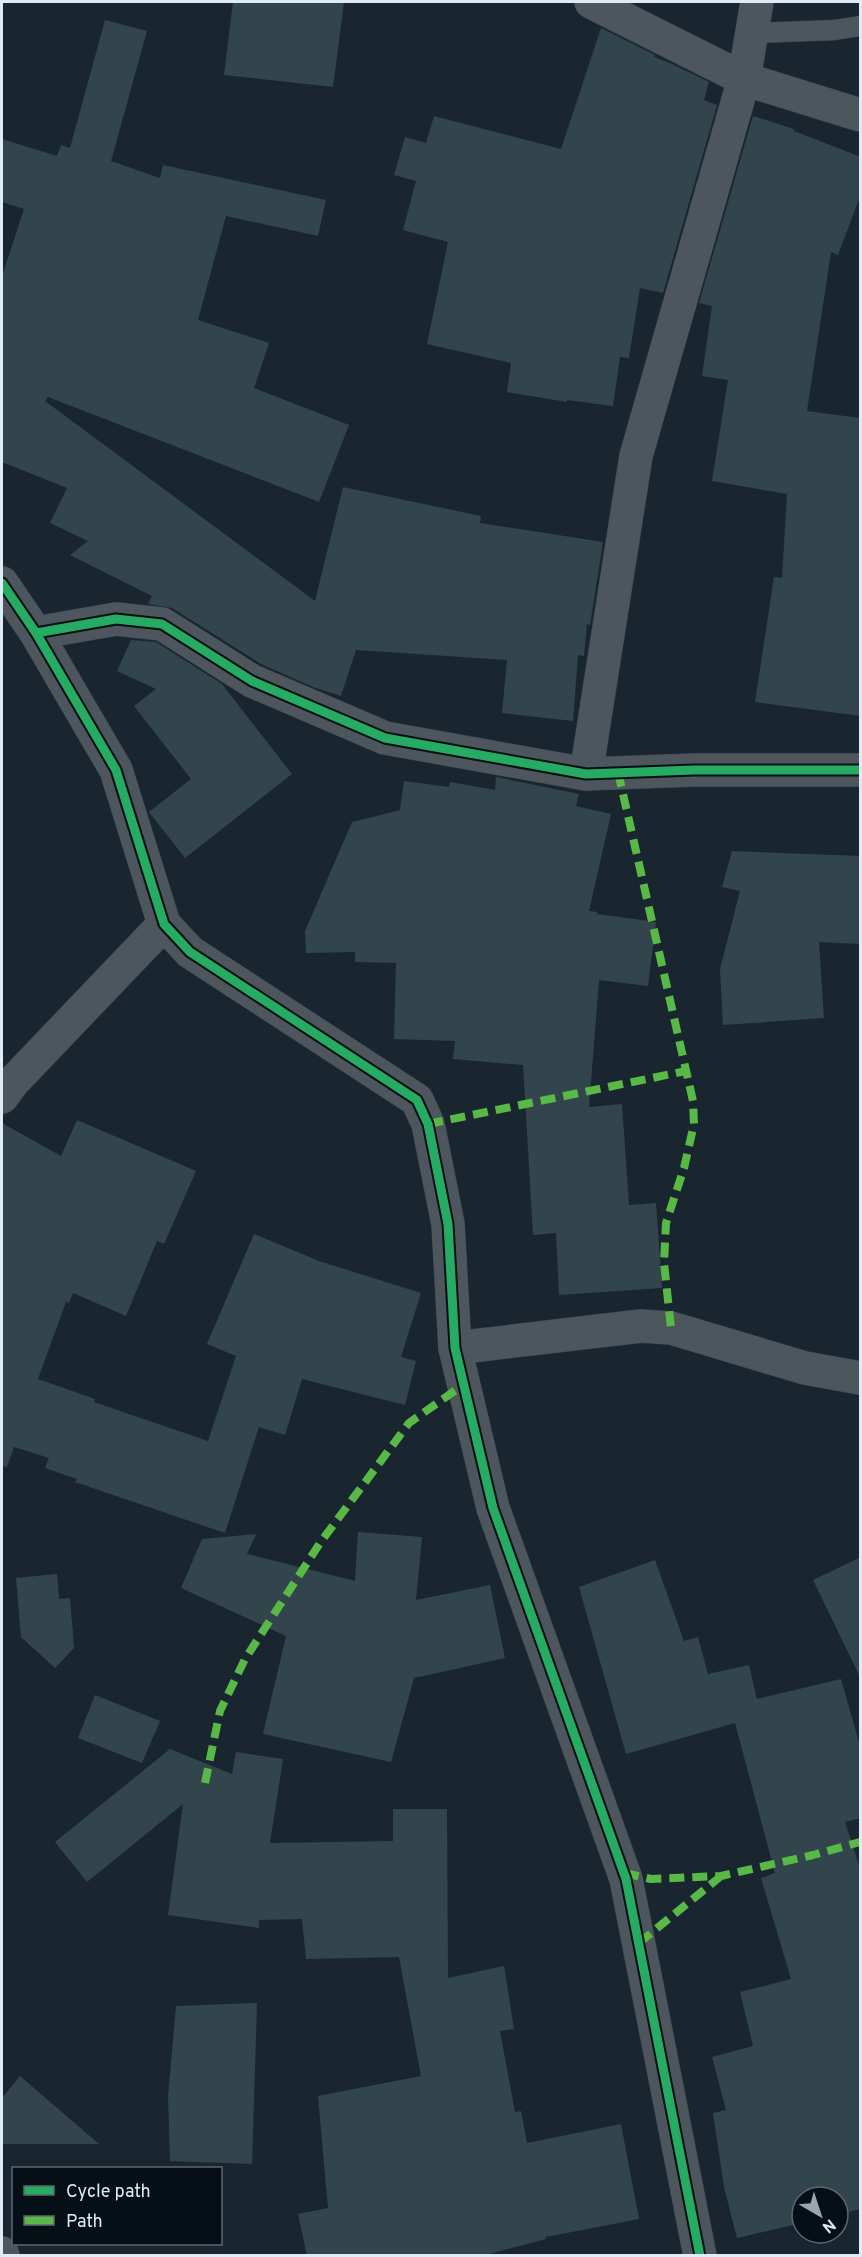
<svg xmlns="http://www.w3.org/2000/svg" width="862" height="2257" viewBox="0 0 862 2257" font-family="Overpass,sans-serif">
	<rect width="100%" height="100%" fill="#1a262f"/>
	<g fill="#32454c">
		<polygon points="233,2 344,2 333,87 224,75"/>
		<polygon points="105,20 147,31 111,161 160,178 163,165 326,200 318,236 226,216 198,320 269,343 254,388 349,425 319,502 48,397 45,401 315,601 343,487 481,516 480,523 603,542 590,625 587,624 584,656 578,655 573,721 502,713 507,660 356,650 341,696 313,687 261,664 172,608 148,604 152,596 70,555 88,541 50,523 67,488 2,462 2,276 24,209 2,202 2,139 57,156 61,145 70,148"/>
		<polygon points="601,28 655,55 654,57 670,63 709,82 704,100 717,105 663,293 640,288 629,358 620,357 613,406 567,400 567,402 507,392 511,363 427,344 448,242 403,230 416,181 394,175 405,137 426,143 434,116 561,149"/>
		<polygon points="753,116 794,129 794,131 861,157 861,194 838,255 831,252 807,411 860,418 861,716 755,702 774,577 782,578 787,494 712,481 728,380 702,376 712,306 699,303"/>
		<polygon points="131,640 156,642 222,684 292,774 185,858 149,812 191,779 134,706 156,689 117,671"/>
		<polygon points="496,777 579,794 576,806 611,814 589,911 597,912 597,914 656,922 648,986 599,980 589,1107 622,1104 629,1205 656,1203 662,1288 559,1295 556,1233 533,1235 523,1065 453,1059 455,1041 394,1039 396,963 355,962 355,952 306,953 305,931 352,822 400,810 404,781 449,787 450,782 495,790"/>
		<polygon points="732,851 861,856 861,944 819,942 824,1018 723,1025 720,969 740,891 722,887"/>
		<polygon points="77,1120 196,1171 164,1244 157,1241 126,1316 73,1293 69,1303 66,1302 38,1379 95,1399 94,1402 208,1441 236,1356 207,1344 254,1234 319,1261 421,1293 401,1357 416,1361 405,1405 302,1379 285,1435 259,1427 225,1533 75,1482 77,1479 45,1468 49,1458 14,1447 7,1467 2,1466 2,1123 61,1156"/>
		<polygon points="358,1532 422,1537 416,1600 490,1585 505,1658 414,1678 391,1762 263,1734 286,1636 181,1588 202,1539 256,1534 247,1554 355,1581"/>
		<polygon points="861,1557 861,1679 813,1580"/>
		<polygon points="655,1560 684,1641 698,1637 708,1674 749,1665 757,1699 841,1679 861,1749 861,1818 845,1822 861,1871 861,2209 838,2214 838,2197 802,2197 802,2223 737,2238 724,2187 713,2113 726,2110 712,2057 753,2046 740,1992 791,1979 761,1878 775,1873 735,1723 626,1754 579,1587"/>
		<polygon points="57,1574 59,1599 70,1598 74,1648 55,1668 21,1637 16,1578"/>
		<polygon points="95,1695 160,1721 142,1763 78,1738"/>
		<polygon points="170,1749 232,1774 236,1752 283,1759 270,1843 393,1841 393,1809 447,1809 448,1978 504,1966 514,2029 500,2031 515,2112 521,2111 527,2143 621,2124 639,2219 546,2237 546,2239 481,2256 307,2256 298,2214 328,2208 318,2096 421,2076 399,1957 306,1959 302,1919 259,1920 259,1928 168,1915 183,1804 87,1882 55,1842"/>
		<polygon points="257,2003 252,2164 170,2161 168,2096 176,2006"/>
		<polygon points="20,2076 99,2144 2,2144 2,2098"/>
	</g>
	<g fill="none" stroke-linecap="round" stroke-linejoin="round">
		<defs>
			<polyline id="service" points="752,33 835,30 860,26"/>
			<g id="minor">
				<polyline points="591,2 744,79 860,115"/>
				<polyline points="2,583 36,633 116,770 164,924 190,952 417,1100 428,1124 448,1224 455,1348 493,1508 626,1879 700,2256"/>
				<polyline points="36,633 116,619 162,624 252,681 385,738 586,774 694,770 860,770"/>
				<polyline points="586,774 636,456 744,79 757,2"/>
				<polyline points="2,1097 13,1082 164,924"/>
				<polyline points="455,1348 641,1326 671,1328 805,1368 860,1378"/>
				<polyline points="2,2253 3,2256"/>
			</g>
		</defs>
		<use href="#service" stroke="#3a434b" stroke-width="21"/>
		<use href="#minor" stroke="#3a434b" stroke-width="34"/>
		<use href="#service" stroke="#4e565d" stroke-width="20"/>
		<use href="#minor" stroke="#4e565d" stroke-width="33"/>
		<g stroke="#58b947" stroke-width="8" stroke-dasharray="15 8" stroke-linecap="butt">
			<polyline points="618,772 693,1101 694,1124 684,1168 666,1223 664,1263 671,1328"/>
			<polyline points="428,1124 686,1071"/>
			<polyline points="205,1783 220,1711 245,1659 320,1543 409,1423 463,1385"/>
			<polyline points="624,1873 651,1879 721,1876 813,1855 860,1842"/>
			<polyline points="639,1943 721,1876"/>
		</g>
		<defs>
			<g id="cycleway">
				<polyline points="2,583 36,633 116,770 164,924 190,952 417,1100 428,1124 448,1224 455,1348 493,1508 626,1879 700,2256"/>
				<polyline points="36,633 116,619 162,624 252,681 385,738 586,774 694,770 860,770"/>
			</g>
		</defs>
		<use href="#cycleway" stroke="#070f16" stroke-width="13"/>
		<use href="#cycleway" stroke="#26ab63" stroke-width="9"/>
	</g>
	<rect width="862" height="2257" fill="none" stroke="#dfecf7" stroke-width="6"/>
	<rect x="12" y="2167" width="210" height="78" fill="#070f16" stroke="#5d6770" stroke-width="1.5"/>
	<rect x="24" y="2186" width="30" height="9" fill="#26ab63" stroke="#5d6770" stroke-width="1.5"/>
	<text x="66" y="2197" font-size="18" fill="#dfecf7">Cycle path</text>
	<rect x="24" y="2216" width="30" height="9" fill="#58b947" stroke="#5d6770" stroke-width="1.5"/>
	<text x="66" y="2227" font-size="18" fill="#dfecf7">Path</text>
	<g transform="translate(820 2215) rotate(141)"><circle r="28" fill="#070f16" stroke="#5d6770" stroke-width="1.5"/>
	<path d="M0-4.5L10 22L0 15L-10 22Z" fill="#9aa7b1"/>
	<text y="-9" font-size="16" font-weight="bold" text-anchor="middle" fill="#dfecf7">N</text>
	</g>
</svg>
